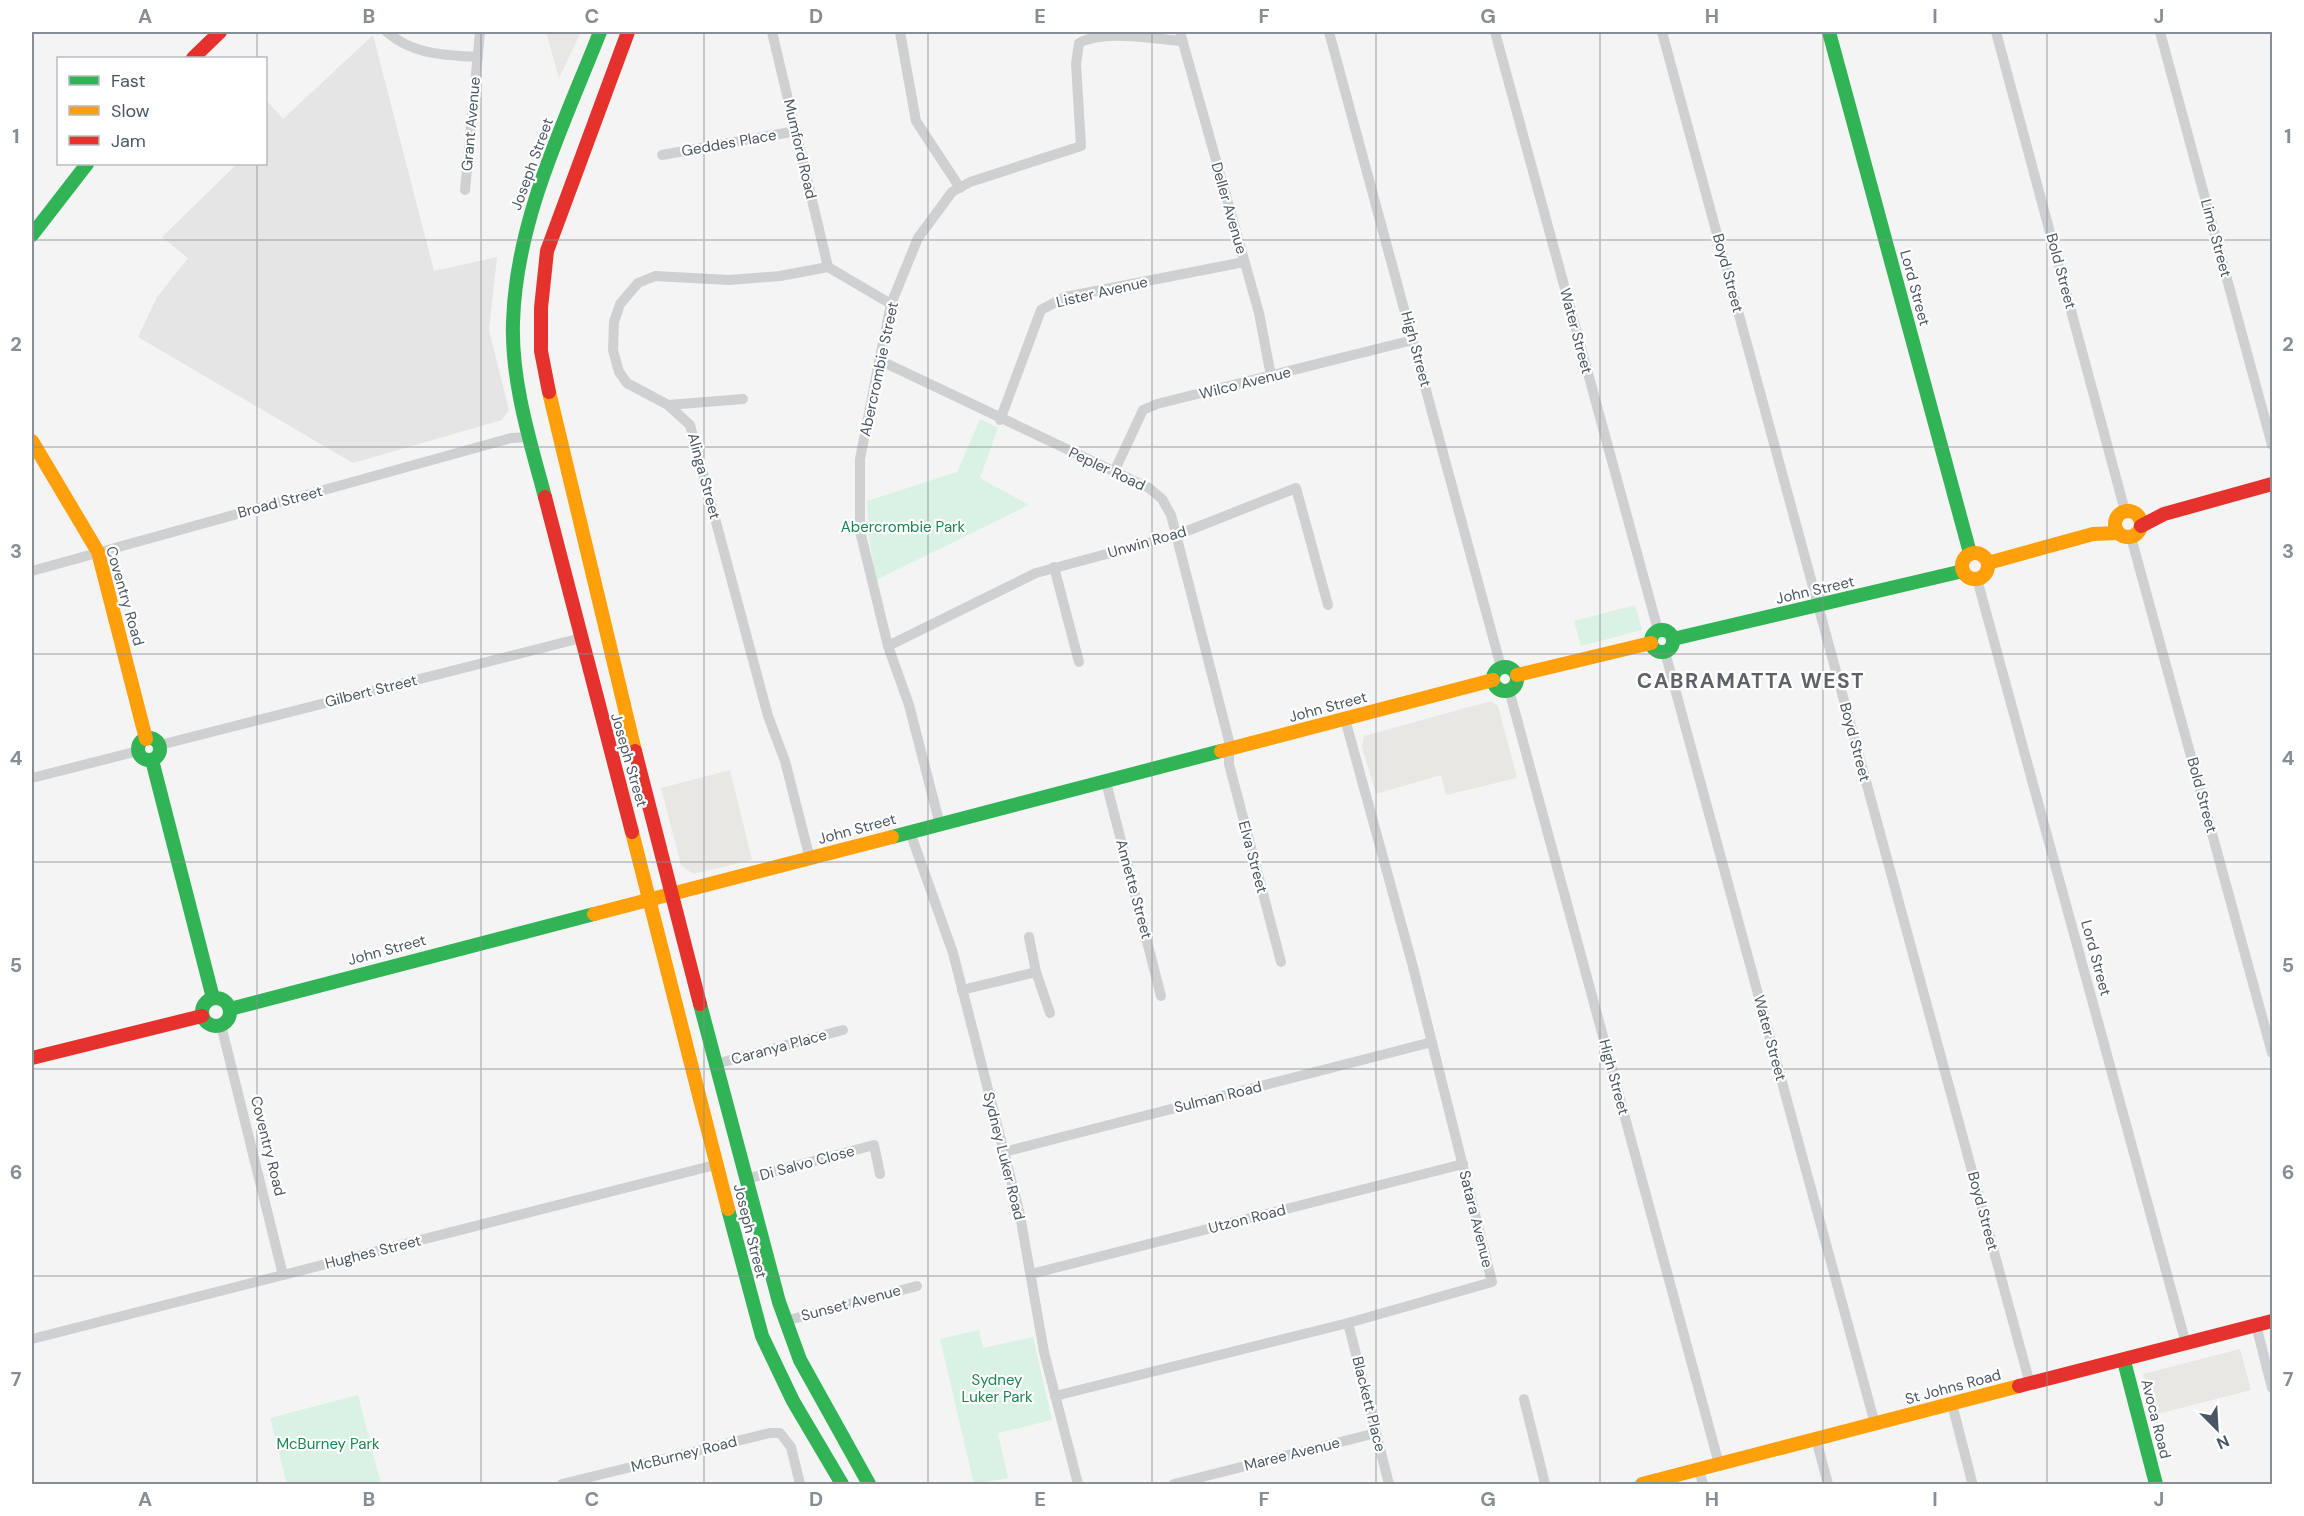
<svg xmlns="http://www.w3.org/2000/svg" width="2304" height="1516" viewBox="0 0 2304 1516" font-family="'DM Sans',sans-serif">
	<rect width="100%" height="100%" fill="#f4f4f4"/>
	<g fill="#e8e7e3">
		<polygon points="546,32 581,32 559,78"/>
		<polygon points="1491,701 1498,706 1517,778 1446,795 1441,775 1376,794 1362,747 1364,736"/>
		<polygon points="730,770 752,860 693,874 681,865 661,788"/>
		<polygon points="2240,1349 2251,1390 2154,1415 2143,1374"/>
	</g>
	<polygon fill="#e6e5e6" points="373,35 434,271 497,257 489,330 509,410 502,420 353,463 138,337 157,297 188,258 162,237 237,164 266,164 266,100 283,119"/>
	<g fill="#d9f2e3">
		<polygon points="980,419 998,428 980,478 1029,505 876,580 868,531 867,501 957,472"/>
		<polygon points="1635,605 1642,630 1581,646 1574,621"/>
		<polygon points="979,1330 983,1348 1033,1337 1052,1420 998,1433 1008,1478 974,1484 940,1339"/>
		<polygon points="358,1395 381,1484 287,1484 270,1418"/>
	</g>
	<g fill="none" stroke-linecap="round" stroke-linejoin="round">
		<g stroke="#ced0d2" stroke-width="10">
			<path d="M387,32c26,23 58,23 91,25"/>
			<polyline points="772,32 828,267"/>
			<polyline points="900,32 916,121 960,188"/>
			<polyline points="1180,32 1259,313 1271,376"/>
			<polyline points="1329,32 1501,667"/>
			<polyline points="1495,32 1658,630"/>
			<polyline points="1662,32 2030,1384"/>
			<polyline points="1996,32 2125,511"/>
			<polyline points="2160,32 2272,445"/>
			<polyline points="662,155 796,131"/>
			<polyline points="465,190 480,32"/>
			<polyline points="879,360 1149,488 1162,499 1171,515 1229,741 1229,764 1281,962"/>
			<polyline points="668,405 743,399"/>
			<polyline points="1000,420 1041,310 1065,297 1244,262"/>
			<polyline points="1114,472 1143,410 1157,404 1413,340"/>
			<polyline points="2131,537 2272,1053"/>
			<polyline points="1054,567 1079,662"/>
			<polyline points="32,571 511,438 530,437"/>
			<polyline points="1977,579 2186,1344"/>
			<polyline points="888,646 1036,573 1177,535 1296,488 1328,605"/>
			<polyline points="1665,652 1875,1424"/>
			<polyline points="1509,690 1719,1464"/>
			<polyline points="160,745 581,638"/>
			<polyline points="32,778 138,751"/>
			<polyline points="1106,782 1161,996"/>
			<path d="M940,825l-31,-120 -21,-59 -28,-115v-72l17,-87 14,-68 27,-66 34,-46 18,-10 111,-36 -5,-82 3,-21c25,-14 74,-4 103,-2"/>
			<polyline points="910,832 953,953 1004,1152 1020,1215 1044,1352 1078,1484"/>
			<polyline points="810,859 785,761 768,716 690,425 668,405 627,383 619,372 613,350 614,322 620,304 638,283 655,276 729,280 780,276 828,267 891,304"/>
			<polyline points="1029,937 1036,972 1050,1013"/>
			<polyline points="962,990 1036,972"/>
			<polyline points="221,1025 283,1275"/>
			<polyline points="716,1064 843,1030"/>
			<polyline points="1004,1152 1432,1042"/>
			<polyline points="746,1179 874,1145 880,1174"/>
			<polyline points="1031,1274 1463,1164"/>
			<polyline points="785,1321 917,1286"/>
			<polyline points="1348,1323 1389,1484"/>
			<polyline points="2256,1325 2272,1388"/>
			<polyline points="32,1339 715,1165"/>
			<polyline points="1055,1396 1348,1323 1492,1282 1412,963 1345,719"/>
			<polyline points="1524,1399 1545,1484"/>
			<polyline points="1952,1404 1972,1482"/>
			<polyline points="1816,1439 1828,1484"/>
			<polyline points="1699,1470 1703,1484"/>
			<polyline points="562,1484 770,1433 780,1433 791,1447 800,1484"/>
			<polyline points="1174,1484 1376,1433"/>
		</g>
		<g stroke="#30b455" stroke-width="14">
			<polyline points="1829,32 1970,553"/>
			<polyline points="32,235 87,164"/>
			<path d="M545,497c-15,-56 -34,-116 -32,-175 3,-102 50,-196 87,-290"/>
			<circle cx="1662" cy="641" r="11"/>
			<polyline points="1673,639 1963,571"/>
			<circle cx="1505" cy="679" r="12"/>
			<circle cx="149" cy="749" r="11"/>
			<polyline points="152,760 213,998"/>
			<polyline points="892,837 1221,751"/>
			<circle cx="216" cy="1012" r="14"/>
			<polyline points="700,1004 779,1302 800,1360 869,1484"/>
			<polyline points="230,1009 594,914"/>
			<polyline points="728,1209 762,1336 793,1401 842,1484"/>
			<polyline points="2124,1361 2156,1484"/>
		</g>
		<g stroke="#ff9f0a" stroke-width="14">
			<polyline points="549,392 635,751"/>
			<polyline points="32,441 98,552 146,739"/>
			<circle cx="2128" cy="524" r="13"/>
			<circle cx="1975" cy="566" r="13"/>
			<polyline points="1988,563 2093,534 2118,533"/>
			<polyline points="1517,675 1651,643"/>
			<polyline points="1221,751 1493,680"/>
			<polyline points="632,832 728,1209"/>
			<polyline points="594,914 892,837"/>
			<polyline points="1642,1484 2019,1386"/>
		</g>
		<g stroke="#e5322d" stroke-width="14">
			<polyline points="193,58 220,32"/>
			<polyline points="549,392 541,351 541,308 547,251 628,32"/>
			<polyline points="545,497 632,832"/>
			<polyline points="2141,526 2164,514 2272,484"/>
			<polyline points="635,751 700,1004"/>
			<polyline points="32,1058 202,1016"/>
			<polyline points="2019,1386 2272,1321"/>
		</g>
	</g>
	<path fill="none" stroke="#868d94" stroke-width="1.5" stroke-opacity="0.55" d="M257,32v26M481,32v1452M704,32v1452M928,32v1452M1152,32v1452M1376,32v1452M1600,32v1452M1823,32v1452M2047,32v1452M257,164v1320M32,240h2240M32,447h2240M32,654h2240M32,862h2240M32,1069h2240M32,1276h2240"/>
	<g text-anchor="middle" stroke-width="4.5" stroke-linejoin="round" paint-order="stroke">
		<g font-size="15" fill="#4a5661" stroke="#fff">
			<text transform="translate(471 124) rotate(-85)" y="5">Grant Avenue</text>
			<text transform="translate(729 143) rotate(-10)" y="5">Geddes Place</text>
			<text transform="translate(800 149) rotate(77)" y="5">Mumford Road</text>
			<text transform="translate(532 164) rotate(-70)" y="5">Joseph Street</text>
			<text transform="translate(1229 208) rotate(74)" y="5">Deller Avenue</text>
			<text transform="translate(2216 238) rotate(75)" y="5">Lime Street</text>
			<text transform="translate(2061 271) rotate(75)" y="5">Bold Street</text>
			<text transform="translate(1728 273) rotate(75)" y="5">Boyd Street</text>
			<text transform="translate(1915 288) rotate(75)" y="5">Lord Street</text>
			<text transform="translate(1102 292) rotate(-13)" y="5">Lister Avenue</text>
			<text transform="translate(1576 331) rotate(75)" y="5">Water Street</text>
			<text transform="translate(1416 349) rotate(75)" y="5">High Street</text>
			<text transform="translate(879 369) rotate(-78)" y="5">Abercrombie Street</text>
			<text transform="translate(1245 383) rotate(-14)" y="5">Wilco Avenue</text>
			<text transform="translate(1107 469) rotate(25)" y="5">Pepler Road</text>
			<text transform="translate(704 476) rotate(75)" y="5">Alinga Street</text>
			<text transform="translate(280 502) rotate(-15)" y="5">Broad Street</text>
			<text transform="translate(1147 542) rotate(-16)" y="5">Unwin Road</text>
			<text transform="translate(1815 590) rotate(-13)" y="5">John Street</text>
			<text transform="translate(125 596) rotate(74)" y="5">Coventry Road</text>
			<text transform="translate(371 691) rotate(-14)" y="5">Gilbert Street</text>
			<text transform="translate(1328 707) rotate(-15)" y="5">John Street</text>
			<text transform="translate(1855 742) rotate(75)" y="5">Boyd Street</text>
			<text transform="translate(629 760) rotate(74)" y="5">Joseph Street</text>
			<text transform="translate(2202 795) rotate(75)" y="5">Bold Street</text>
			<text transform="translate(857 829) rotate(-15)" y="5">John Street</text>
			<text transform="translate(1253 857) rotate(75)" y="5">Elva Street</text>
			<text transform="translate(1134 889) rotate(75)" y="5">Annette Street</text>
			<text transform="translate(387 950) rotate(-15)" y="5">John Street</text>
			<text transform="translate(2096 958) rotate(75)" y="5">Lord Street</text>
			<text transform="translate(1770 1038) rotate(75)" y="5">Water Street</text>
			<text transform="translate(779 1047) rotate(-15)" y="5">Caranya Place</text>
			<text transform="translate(1614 1077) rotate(75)" y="5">High Street</text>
			<text transform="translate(1218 1097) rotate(-14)" y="5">Sulman Road</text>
			<text transform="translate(268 1146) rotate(76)" y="5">Coventry Road</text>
			<text transform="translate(1004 1156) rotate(76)" y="5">Sydney Luker Road</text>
			<text transform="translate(807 1163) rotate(-15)" y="5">Di Salvo Close</text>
			<text transform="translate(1983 1211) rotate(75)" y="5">Boyd Street</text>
			<text transform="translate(1247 1219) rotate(-14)" y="5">Utzon Road</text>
			<text transform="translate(1476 1219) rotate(76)" y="5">Satara Avenue</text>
			<text transform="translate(750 1231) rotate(76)" y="5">Joseph Street</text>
			<text transform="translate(373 1252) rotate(-14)" y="5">Hughes Street</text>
			<text transform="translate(851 1303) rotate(-15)" y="5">Sunset Avenue</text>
			<text transform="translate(1953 1387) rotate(-15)" y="5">St Johns Road</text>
			<text transform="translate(1369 1404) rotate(76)" y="5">Blackett Place</text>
			<text transform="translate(2156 1419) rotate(76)" y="5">Avoca Road</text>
			<text transform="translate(684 1454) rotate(-14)" y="5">McBurney Road</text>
			<text transform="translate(1292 1454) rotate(-14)" y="5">Maree Avenue</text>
		</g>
		<g font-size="15" fill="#17864f" stroke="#fff">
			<text x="903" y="532">Abercrombie Park</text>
			<text x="997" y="1385">Sydney<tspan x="997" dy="17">Luker Park</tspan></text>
			<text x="328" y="1449">McBurney Park</text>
		</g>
		<g font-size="21" font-weight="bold" letter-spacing="1.5" fill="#5f6368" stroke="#fff">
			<text x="1751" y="688">CABRAMATTA WEST</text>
		</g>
	</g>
	<rect width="2304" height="1516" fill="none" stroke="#ffffff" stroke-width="66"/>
	<rect x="57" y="57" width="210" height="108" fill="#ffffff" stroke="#b7bbc0" stroke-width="1.5"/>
	<rect x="69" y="76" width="30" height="9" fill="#30b455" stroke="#b7bbc0" stroke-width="1.5"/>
	<text x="111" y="87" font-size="18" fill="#4a5661">Fast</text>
	<rect x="69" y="106" width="30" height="9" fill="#ff9f0a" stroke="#b7bbc0" stroke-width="1.5"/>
	<text x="111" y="117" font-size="18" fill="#4a5661">Slow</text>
	<rect x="69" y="136" width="30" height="9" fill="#e5322d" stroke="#b7bbc0" stroke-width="1.5"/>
	<text x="111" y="147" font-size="18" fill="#4a5661">Jam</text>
	<g transform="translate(2217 1429) rotate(156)" stroke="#ffffff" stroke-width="4.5" paint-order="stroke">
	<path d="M0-4.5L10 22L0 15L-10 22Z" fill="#4a5661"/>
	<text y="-9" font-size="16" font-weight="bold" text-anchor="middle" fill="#4a5661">N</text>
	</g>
	<rect x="33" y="33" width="2238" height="1450" fill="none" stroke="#868d94" stroke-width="2"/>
	<g font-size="20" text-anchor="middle" font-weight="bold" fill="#868d94">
		<text x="145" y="23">A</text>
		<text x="369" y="23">B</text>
		<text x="592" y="23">C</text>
		<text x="816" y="23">D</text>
		<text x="1040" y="23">E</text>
		<text x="1264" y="23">F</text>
		<text x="1488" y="23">G</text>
		<text x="1712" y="23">H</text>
		<text x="1935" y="23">I</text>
		<text x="2159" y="23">J</text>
		<text x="16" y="143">1</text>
		<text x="2288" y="143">1</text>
		<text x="16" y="351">2</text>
		<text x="2288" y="351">2</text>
		<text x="16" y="558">3</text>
		<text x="2288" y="558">3</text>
		<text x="16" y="765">4</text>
		<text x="2288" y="765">4</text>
		<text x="16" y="972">5</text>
		<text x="2288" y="972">5</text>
		<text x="16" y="1179">6</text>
		<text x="2288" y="1179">6</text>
		<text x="16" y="1386">7</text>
		<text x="2288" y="1386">7</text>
		<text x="145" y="1506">A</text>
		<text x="369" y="1506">B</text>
		<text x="592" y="1506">C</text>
		<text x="816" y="1506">D</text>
		<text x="1040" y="1506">E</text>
		<text x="1264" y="1506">F</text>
		<text x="1488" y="1506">G</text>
		<text x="1712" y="1506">H</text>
		<text x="1935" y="1506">I</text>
		<text x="2159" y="1506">J</text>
	</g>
</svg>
